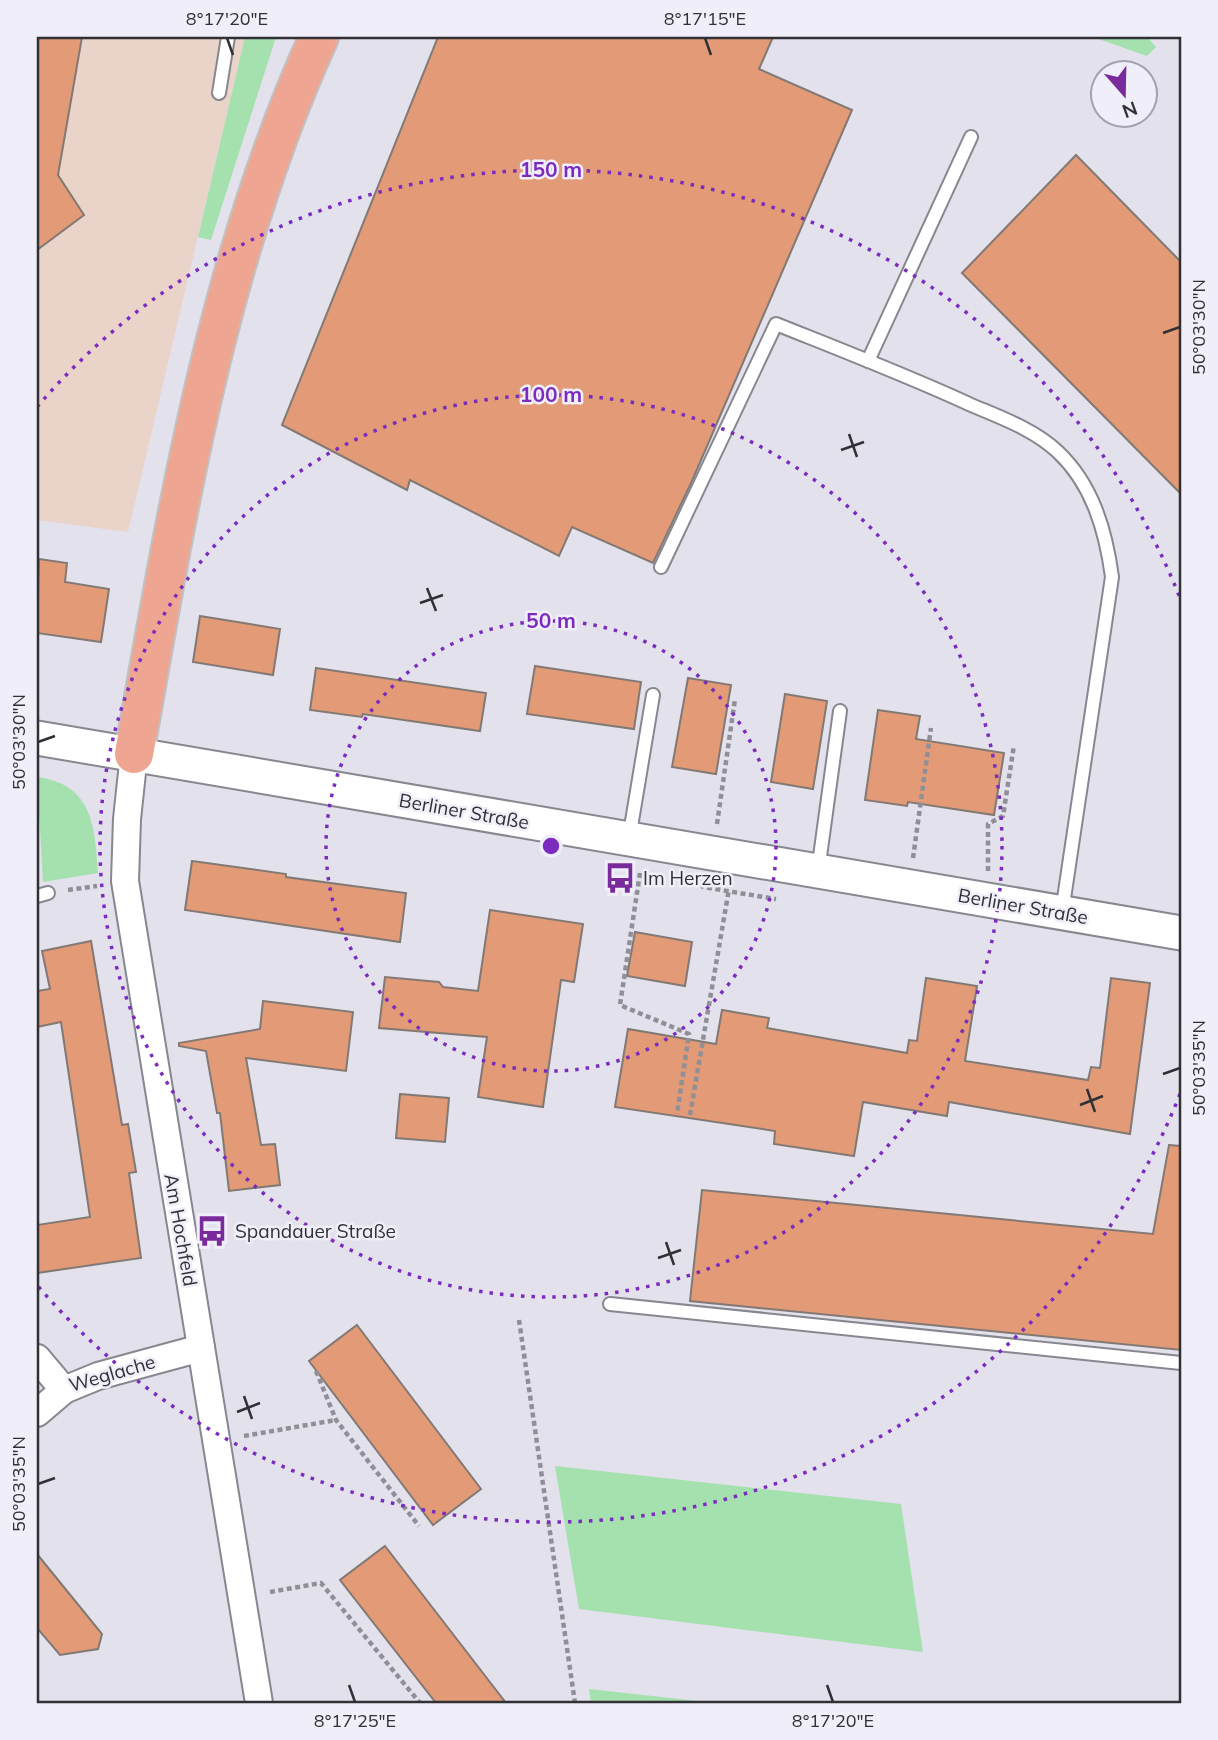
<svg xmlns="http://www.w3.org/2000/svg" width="1218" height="1740" viewBox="0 0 1218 1740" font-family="Mulish,sans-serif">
	<rect width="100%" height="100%" fill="#e2e1ec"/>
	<polygon fill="#ead3c8" points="37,37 245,37 128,532 37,520"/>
	<g fill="#a5e1ae">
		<polygon points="245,37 276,37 211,240 198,237"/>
		<polygon points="1093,37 1147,37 1156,47 1147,56"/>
		<path d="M37,777c56,7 58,50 61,96l-55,9z"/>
		<polygon points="555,1466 901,1504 923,1652 579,1609"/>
		<polygon points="589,1689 716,1703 591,1703"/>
	</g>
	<g fill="#e29a77" stroke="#837974" stroke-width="2">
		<polygon points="37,37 82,37 58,175 84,215 37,250"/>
		<polygon points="438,37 773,37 759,69 852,110 692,481 653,563 572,527 559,556 410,480 407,490 282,425"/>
		<polygon points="1076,155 1181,262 1181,494 962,273"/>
		<polygon points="39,559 67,563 65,582 109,589 101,642 37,633"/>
		<polygon points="200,616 280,629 273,675 193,662"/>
		<polygon points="535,666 641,682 634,729 527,714"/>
		<polygon points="316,668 486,693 480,731 363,714 362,717 310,710"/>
		<polygon points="688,678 731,685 716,774 672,767"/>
		<polygon points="785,694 827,701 813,789 771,782"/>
		<polygon points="878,710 920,716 916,739 1004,753 994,815 908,802 907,806 865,800"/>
		<polygon points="192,861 286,874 286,877 406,893 400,942 185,910"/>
		<polygon points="490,910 583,924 574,982 561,980 543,1107 478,1097 487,1037 379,1028 385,977 439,982 443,987 478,991"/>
		<polygon points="635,932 692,942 685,986 627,976"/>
		<polygon points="91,941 122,1125 128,1124 136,1172 129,1173 141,1258 37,1273 37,1225 90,1217 61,1022 37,1027 37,991 50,989 42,951"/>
		<polygon points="926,978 977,986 965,1061 1088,1080 1091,1067 1100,1068 1111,978 1150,983 1130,1134 949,1102 947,1116 863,1102 854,1156 774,1144 775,1131 615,1107 628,1029 716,1044 722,1010 769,1018 767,1028 907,1053 909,1040 917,1041"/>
		<polygon points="263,1001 353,1012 346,1071 246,1058 261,1145 275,1144 280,1185 229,1191 220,1113 217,1113 206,1051 179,1046 179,1043 260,1029"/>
		<polygon points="400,1094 449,1098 445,1142 396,1138"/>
		<polygon points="1169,1145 1181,1146 1181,1350 690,1301 702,1190 1153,1234"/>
		<polygon points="357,1325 481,1489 433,1525 309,1361"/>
		<polygon points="385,1546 506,1703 436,1703 340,1580"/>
		<polygon points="37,1554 102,1634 98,1649 60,1655 37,1628"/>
	</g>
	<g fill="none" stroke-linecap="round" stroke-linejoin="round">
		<defs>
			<g id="service">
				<polyline points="219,93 228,37"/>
				<polyline points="868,361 971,137"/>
				<path d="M661,567l115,-243c65,26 130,51 193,80 30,13 65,25 89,48 35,33 48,80 54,125l-50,335"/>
				<polyline points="629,839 653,695"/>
				<polyline points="818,871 840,711"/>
				<polyline points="37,896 48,893"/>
				<polyline points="610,1304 1181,1363"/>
			</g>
			<g id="minor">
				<polyline points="134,754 127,819 125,881 259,1703"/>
				<polyline points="37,1358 64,1390 98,1376 201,1348"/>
				<polyline points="37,1413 64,1390"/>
			</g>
			<polyline id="tertiary" points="37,738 1181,933"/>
			<path id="trunk" d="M134,754c43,-242 82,-491 185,-717"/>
		</defs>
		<use href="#service" stroke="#878790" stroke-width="16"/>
		<use href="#minor" stroke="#878790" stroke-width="30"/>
		<use href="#tertiary" stroke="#878790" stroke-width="37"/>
		<use href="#trunk" stroke="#c1c1c2" stroke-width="42"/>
		<g stroke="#908f97" stroke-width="4.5" stroke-dasharray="5 3.5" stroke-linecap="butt">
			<polyline points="717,824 735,699"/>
			<polyline points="913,858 931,728"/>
			<polyline points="988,871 988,824 1003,816 1014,745"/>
			<polyline points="640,873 620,1005 689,1034 677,1114"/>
			<polyline points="701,883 703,887 776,899"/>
			<polyline points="68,890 97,886"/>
			<polyline points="690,1115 729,889"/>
			<polyline points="519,1320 575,1703"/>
			<polyline points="316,1371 336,1420 419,1526"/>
			<polyline points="244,1436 336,1420"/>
			<polyline points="270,1592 321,1583 420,1703"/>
		</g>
		<use href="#service" stroke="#fff" stroke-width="12"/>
		<use href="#minor" stroke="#fff" stroke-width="26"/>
		<use href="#tertiary" stroke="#fff" stroke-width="33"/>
		<use href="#trunk" stroke="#eea692" stroke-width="38"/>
	</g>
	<path fill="none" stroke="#313035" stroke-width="2.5" d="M227,38l6,17M705,38l6,17M1163,333l17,-6M849,434l8,23M841,450l23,-8M427,588l9,23M420,603l23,-8M38,742l17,-6M1163,1074l17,-6M1087,1089l8,23M1080,1105l23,-9M666,1242l8,23M658,1258l23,-8M244,1396l8,23M237,1412l23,-9M38,1484l17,-6M349,1685l6,17M827,1685l6,17"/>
	<g fill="none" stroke="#7b2cbf" stroke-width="3.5" stroke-dasharray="3.5 7">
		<circle cx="551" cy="846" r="225"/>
		<circle cx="551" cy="846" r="451"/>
		<path d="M1180 1094A676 676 0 0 1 37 1285M37 407A676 676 0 0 1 1180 598"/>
	</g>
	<defs>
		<symbol id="bus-bare" viewBox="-9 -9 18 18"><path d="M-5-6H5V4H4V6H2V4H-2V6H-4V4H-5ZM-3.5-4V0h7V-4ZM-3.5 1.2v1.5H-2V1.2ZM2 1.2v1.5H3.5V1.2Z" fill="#792b9c" stroke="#efeef9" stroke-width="2.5" paint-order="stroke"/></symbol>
	</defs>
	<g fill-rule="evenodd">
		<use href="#bus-bare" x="598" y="856" width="44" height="44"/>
		<use href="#bus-bare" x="190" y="1209" width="44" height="44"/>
	</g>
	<g text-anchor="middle" stroke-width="5" stroke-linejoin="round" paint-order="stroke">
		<g font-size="19" fill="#313035" stroke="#efeef9">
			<text transform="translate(464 811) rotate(10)" y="7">Berliner Straße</text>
			<text transform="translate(1023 906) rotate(10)" y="7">Berliner Straße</text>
			<text transform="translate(181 1230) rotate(80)" y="7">Am Hochfeld</text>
			<text transform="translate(112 1373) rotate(-16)" y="7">Weglache</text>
		</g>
		<g font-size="19" fill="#313035" stroke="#efeef9" text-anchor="start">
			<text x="643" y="885">Im Herzen</text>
			<text x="235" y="1238">Spandauer Straße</text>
		</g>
	</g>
	<circle cx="551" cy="846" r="10" fill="#7b2cbf" stroke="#efeef9" stroke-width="3.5"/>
	<g font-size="21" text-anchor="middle" font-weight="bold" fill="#7b2cbf" stroke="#efeef9" stroke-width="5" stroke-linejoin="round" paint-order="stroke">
		<text x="551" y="177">150 m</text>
		<text x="551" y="402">100 m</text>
		<text x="551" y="628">50 m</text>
	</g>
	<rect width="1218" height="1740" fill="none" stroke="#efeef9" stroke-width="77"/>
	<g transform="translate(1124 94) rotate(160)"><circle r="33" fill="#efeef9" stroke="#a3a2ab" stroke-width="2"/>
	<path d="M0-5L12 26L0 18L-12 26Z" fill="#792b9c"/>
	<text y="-10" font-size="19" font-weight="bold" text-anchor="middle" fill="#313035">N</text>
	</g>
	<rect x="38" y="38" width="1142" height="1664" fill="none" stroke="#313035" stroke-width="2.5"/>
	<g font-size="18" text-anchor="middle" fill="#313035">
		<text x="227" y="25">8°17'20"E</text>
		<text x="705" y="25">8°17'15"E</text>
		<text transform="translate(1199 327) rotate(-90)" y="6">50°03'30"N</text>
		<text transform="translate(19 742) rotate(-90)" y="6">50°03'30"N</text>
		<text transform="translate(1199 1068) rotate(-90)" y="6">50°03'35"N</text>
		<text transform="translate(19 1484) rotate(-90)" y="6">50°03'35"N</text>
		<text x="355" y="1727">8°17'25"E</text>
		<text x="833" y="1727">8°17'20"E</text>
	</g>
</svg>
